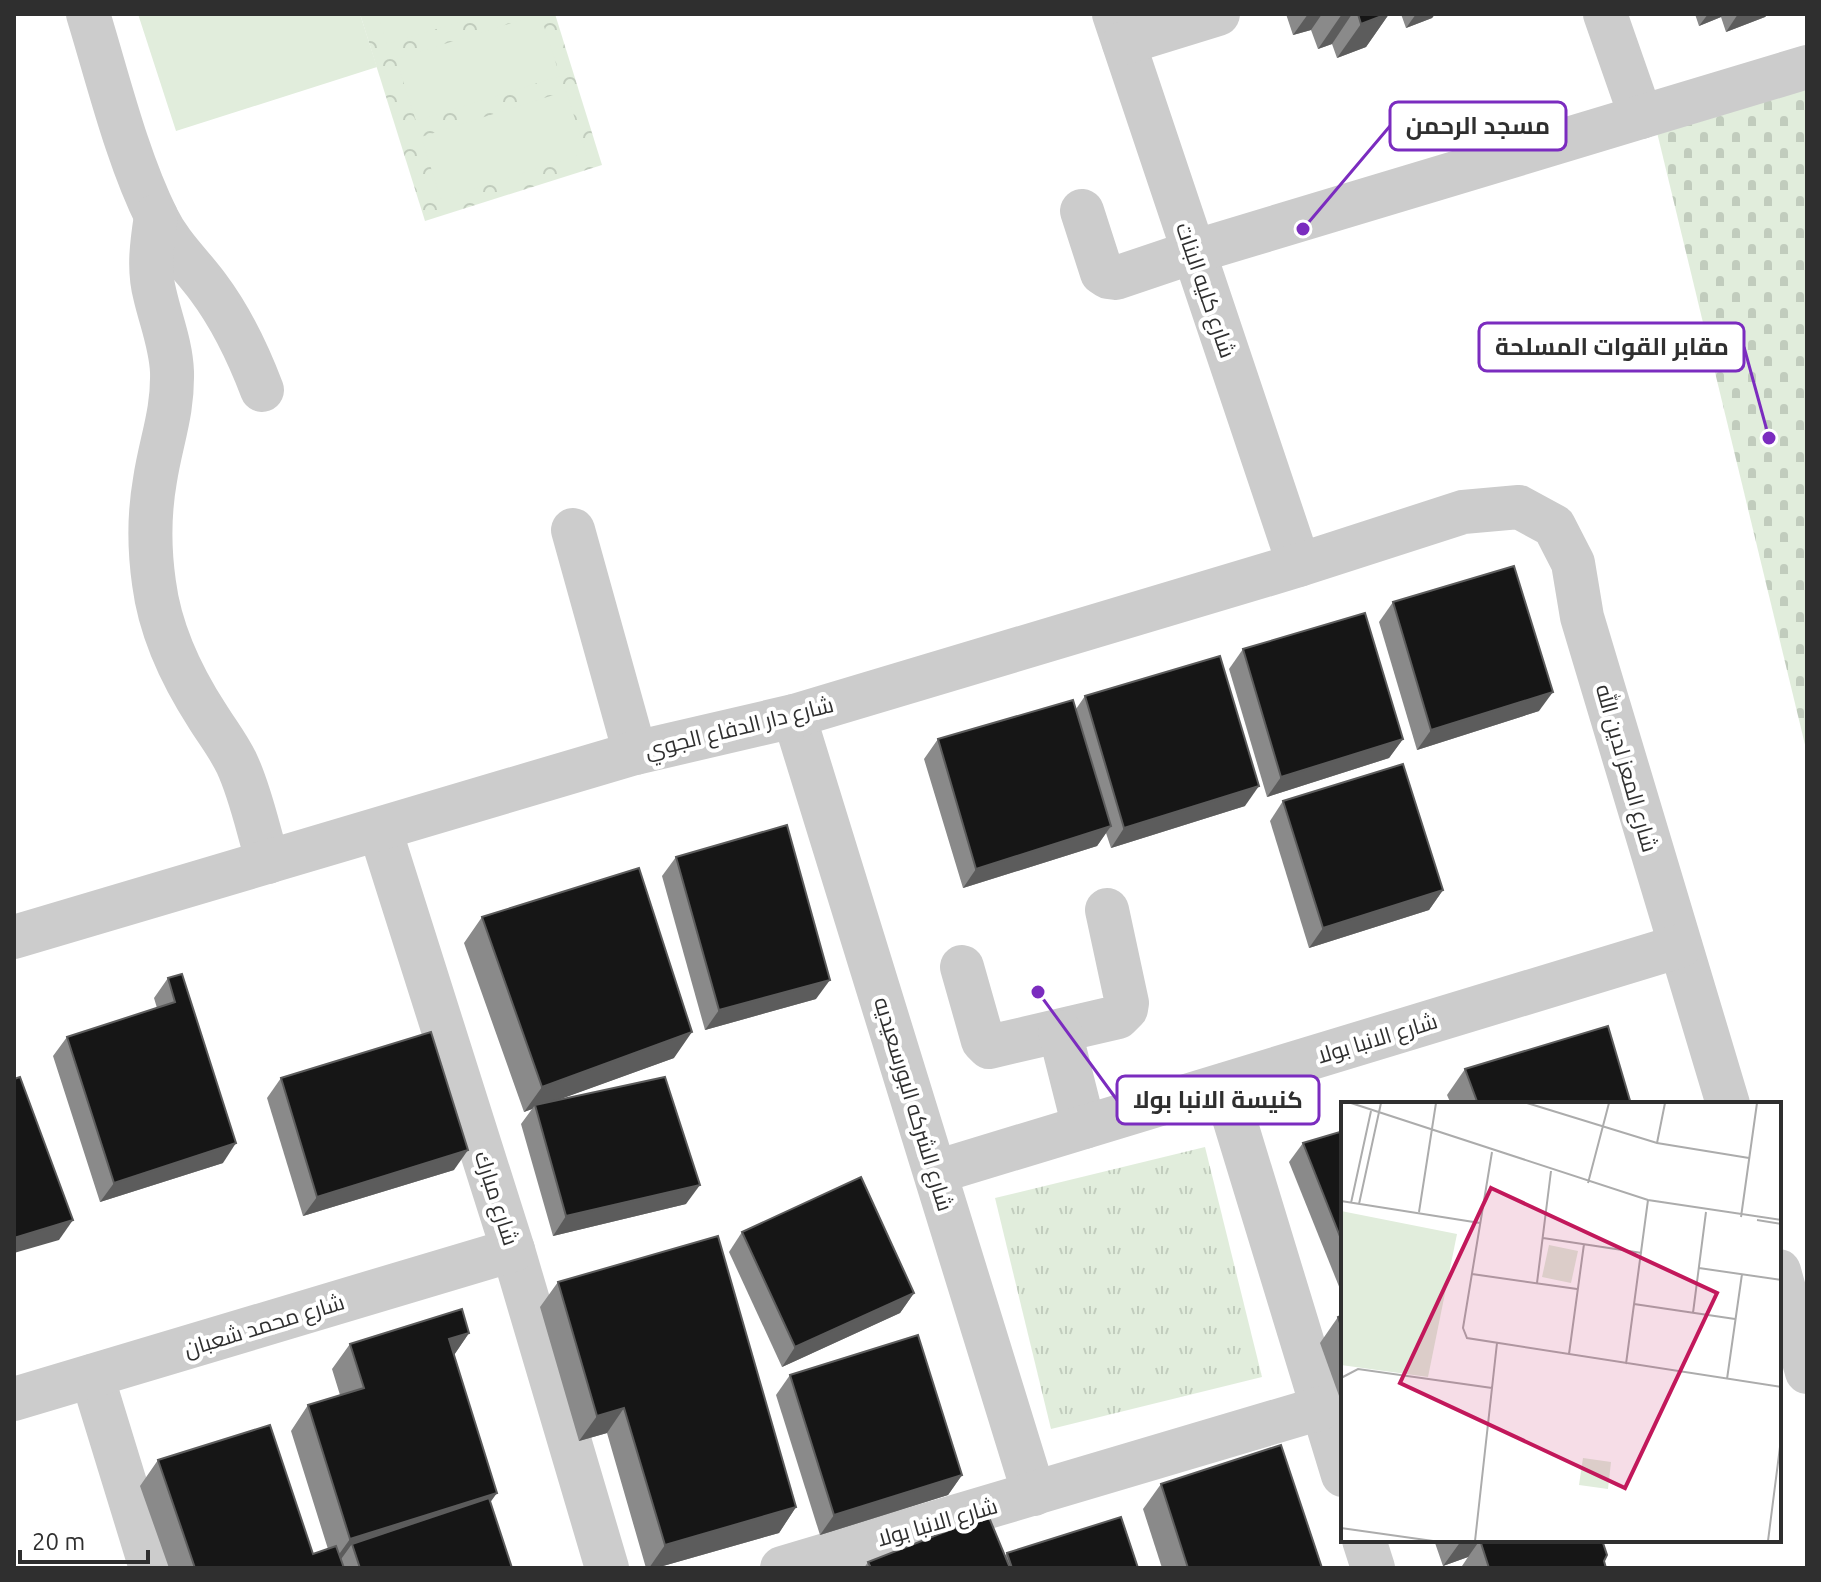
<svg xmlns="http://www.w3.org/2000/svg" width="1821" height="1582" viewBox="0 0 1821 1582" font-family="Ubuntu,Cairo,sans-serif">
	<defs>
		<pattern id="grass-tufts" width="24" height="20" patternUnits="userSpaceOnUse" patternTransform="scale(2)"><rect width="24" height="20" fill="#e1eddc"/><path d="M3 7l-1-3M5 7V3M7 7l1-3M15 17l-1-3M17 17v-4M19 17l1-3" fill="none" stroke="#c1ccbd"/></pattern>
		<pattern id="cemetery-stones" width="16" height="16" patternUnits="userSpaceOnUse" patternTransform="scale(2)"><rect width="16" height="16" fill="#e1eddc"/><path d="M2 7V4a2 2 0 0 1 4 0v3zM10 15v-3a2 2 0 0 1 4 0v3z" fill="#c1ccbd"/></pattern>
		<pattern id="park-crowns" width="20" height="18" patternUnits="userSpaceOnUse" patternTransform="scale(2)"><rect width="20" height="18" fill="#e1eddc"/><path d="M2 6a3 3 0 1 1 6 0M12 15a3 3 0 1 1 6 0" fill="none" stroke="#c1ccbd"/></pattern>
	</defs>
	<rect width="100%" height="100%" fill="#fff"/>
	<polygon fill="url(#grass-tufts)" points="1205,1147 1262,1377 1051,1429 995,1198"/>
	<polygon fill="url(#cemetery-stones)" points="1807,77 1807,753 1655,124"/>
	<polygon fill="url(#park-crowns)" points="360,14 555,14 602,165 425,221"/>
	<g fill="#e1eddc">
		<polygon points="138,14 360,14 377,67 176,131"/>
		<polygon points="378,14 486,14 387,44"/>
		<polygon points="540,14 560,76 416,121 396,59"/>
		<polygon points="566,91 586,153 441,199 421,137"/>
	</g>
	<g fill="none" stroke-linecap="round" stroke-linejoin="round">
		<g stroke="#ccc" stroke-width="44">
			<path d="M88,14c20,65 39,144 69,204 13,27 34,46 51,69 24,32 40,66 54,103"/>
			<polyline points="1114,14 1299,565"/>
			<polyline points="1605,14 1641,117"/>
			<polyline points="1124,43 1218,14"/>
			<polyline points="1082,211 1102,273 1108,277 1116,278 1193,252 1807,67"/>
			<path d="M156,216c-4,26 -8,53 -1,79 6,26 16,50 17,77 1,41 -11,69 -17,108 -6,34 -6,68 -1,103 6,47 28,94 54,134 10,16 21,30 29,47 14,30 21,66 31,98"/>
			<polyline points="573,530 635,753"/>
			<polyline points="794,716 1034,1494"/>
			<polyline points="380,830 513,1250 607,1568"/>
			<polyline points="14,937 635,753 794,716 1299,565 1463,512 1519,507 1554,526 1573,563 1582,617 1728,1104"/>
			<polyline points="962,967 983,1041 989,1047 1118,1017 1126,1009 1127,1003 1107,910"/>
			<polyline points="1060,1032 1084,1127"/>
			<polyline points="1224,1085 1343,1475"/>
			<polyline points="936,1172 1680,946"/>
			<polyline points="1779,1271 1807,1372"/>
			<polyline points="92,1376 151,1568"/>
			<polyline points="14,1399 513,1250"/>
			<polyline points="1364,1540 1373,1568"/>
			<polyline points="782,1568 1321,1408"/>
		</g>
	</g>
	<g fill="#8a8a8a">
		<polygon points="1286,14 1389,14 1366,47 1337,58 1332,44 1318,49 1311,30 1293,35"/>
		<polygon points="1401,14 1435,14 1432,18 1406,28"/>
		<polygon points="1695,14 1768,14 1765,17 1726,32 1721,17 1699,26"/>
		<polygon points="1393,602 1539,711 1417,750 1379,622"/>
		<polygon points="1243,649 1403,739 1389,758 1267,797 1229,669"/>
		<polygon points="1085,696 1245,806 1111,848 1106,833 1097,846 963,888 924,759 938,739 1076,709"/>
		<polygon points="1283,801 1443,890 1429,910 1309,948 1270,821"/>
		<polygon points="676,857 816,999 705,1030 662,876"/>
		<polygon points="482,917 674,1058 557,1100 686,1204 553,1236 521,1124 532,1109 524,1112 464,943"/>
		<polygon points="168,978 223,1163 100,1202 53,1056 67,1037 157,1008 154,998"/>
		<polygon points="1465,1069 1631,1104 1451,1104 1447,1095"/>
		<polygon points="281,1078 454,1170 303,1216 267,1098"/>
		<polygon points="1343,1131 1343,1288 1340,1289 1289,1162 1303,1143"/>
		<polygon points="742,1232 914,1293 900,1313 782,1367 729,1252"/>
		<polygon points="558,1282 796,1507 779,1533 656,1568 646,1568 607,1433 579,1441 540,1307"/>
		<polygon points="1343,1315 1343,1407 1320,1343 1338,1317"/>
		<polygon points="469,1333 454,1355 490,1502 512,1568 169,1568 140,1486 158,1460 313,1554 328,1549 291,1431 308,1405 340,1395 332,1369 350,1344"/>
		<polygon points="790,1375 962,1475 948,1495 820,1535 776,1395"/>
		<polygon points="1161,1484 1322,1568 1162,1568 1143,1509"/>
		<polygon points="1434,1540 1602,1540 1604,1561 1606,1568 1463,1568 1462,1566 1468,1557 1443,1566"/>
		<polygon points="1007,1553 1138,1568 864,1568 868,1562 1005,1556"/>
	</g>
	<g fill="#5c5c5c">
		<polygon points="1308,14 1322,14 1311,30 1293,35"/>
		<polygon points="1342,14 1352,14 1332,44 1318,49"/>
		<polygon points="1368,14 1389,14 1366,47 1337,58"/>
		<polygon points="1416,14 1435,14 1432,18 1406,28"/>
		<polygon points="1708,14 1723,14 1721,17 1699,26"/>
		<polygon points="1738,14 1768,14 1765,17 1726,32"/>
		<polygon points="1553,692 1539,711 1417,750 1431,730"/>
		<polygon points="1403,739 1389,758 1267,797 1281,777"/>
		<polygon points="1259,786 1245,806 1111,848 1124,828"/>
		<polygon points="1111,826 1097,846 963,888 976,869"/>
		<polygon points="1443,890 1429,910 1309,948 1323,928"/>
		<polygon points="830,980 816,999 705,1030 719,1010"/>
		<polygon points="692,1032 674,1058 536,1108 535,1105 532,1109 524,1112 542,1087"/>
		<polygon points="236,1143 223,1163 100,1202 114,1183"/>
		<polygon points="468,1150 454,1170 303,1216 317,1197"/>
		<polygon points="700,1185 686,1204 553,1236 566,1216"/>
		<polygon points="73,1220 59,1240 14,1253 14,1238"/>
		<polygon points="914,1293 900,1313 782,1367 795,1347"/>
		<polygon points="469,1333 452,1358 449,1339"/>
		<polygon points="624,1408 607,1433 579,1441 597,1416"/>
		<polygon points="962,1475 948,1495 820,1535 834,1515"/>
		<polygon points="497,1493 479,1518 352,1544 339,1562 332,1564 350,1539"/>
		<polygon points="796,1507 779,1533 656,1568 649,1568 665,1545"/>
		<polygon points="1463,1540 1517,1540 1480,1540 1468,1557 1443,1566 1461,1541"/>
	</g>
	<g fill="#161616" stroke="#5c5c5c" stroke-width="2">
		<polygon points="1358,14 1387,14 1361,24"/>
		<polygon points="1514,566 1553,692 1431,730 1393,602"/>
		<polygon points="1365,613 1403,739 1281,777 1243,649"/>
		<polygon points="1220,656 1259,786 1124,828 1085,696"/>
		<polygon points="1073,700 1111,826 976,869 938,739"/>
		<polygon points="1403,764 1443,890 1323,928 1283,801"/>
		<polygon points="787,825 830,980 719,1010 676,857"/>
		<polygon points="639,868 692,1032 542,1087 482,917"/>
		<polygon points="182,974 236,1143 114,1183 67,1037 175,1002 168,978"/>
		<polygon points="1608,1026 1631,1104 1478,1104 1465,1069"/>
		<polygon points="431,1032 468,1150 317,1197 281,1078"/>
		<polygon points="20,1077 73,1220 14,1238 14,1079"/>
		<polygon points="665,1077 700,1185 566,1216 535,1105"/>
		<polygon points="1343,1131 1343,1244 1303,1143"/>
		<polygon points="861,1177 914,1293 795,1347 742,1232"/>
		<polygon points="718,1236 796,1507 665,1545 624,1408 597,1416 558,1282"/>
		<polygon points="462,1309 469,1333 449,1339 497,1493 350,1539 308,1405 364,1388 350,1344"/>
		<polygon points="1343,1315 1343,1332 1338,1317"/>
		<polygon points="918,1335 962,1475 834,1515 790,1375"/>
		<polygon points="270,1425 313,1554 336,1546 344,1568 195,1568 158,1460"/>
		<polygon points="1281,1445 1322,1568 1188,1568 1161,1484"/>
		<polygon points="489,1498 512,1568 360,1568 352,1544"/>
		<polygon points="988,1515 1010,1568 871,1568 868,1562"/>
		<polygon points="1121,1517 1138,1568 1012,1568 1007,1553"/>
		<polygon points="1480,1540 1602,1540 1607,1555 1604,1561 1606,1568 1489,1568"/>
	</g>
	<g text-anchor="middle" stroke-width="8" stroke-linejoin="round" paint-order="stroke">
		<g font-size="22" fill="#2f2f2f" stroke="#fff">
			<text transform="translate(1206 290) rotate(71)" y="8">شارع كليه البنات</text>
			<text transform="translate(739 727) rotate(-14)" y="8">شارع دار الدفاع الجوي</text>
			<text transform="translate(1627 768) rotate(74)" y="8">شارع المعز لدين الله</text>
			<text transform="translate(1377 1038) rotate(-17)" y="8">شارع الانبا بولا</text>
			<text transform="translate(914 1104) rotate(73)" y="8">شارع الشركه البورسعيديه</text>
			<text transform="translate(497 1198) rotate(72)" y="8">شارع مبارك</text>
			<text transform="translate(264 1325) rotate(-17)" y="8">شارع محمد شعبان</text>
			<text transform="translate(937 1522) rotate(-16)" y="8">شارع الانبا بولا</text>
		</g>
	</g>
	<g transform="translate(1341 1102)">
		<rect width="440" height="440" fill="#fff"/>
		<path d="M208,143l29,6 -7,32 -29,-6z" fill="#e1eddc"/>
		<path d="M0,109l116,23 -29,143 -87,-12z" fill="#e1eddc"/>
		<path d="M242,356l28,4 -3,27 -29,-4z" fill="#e1eddc"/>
		<path fill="none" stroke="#acacac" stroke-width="2" d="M10,1l297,97 133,20M186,1l130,40 92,15M316,41l8,-40M151,50l-29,176 4,10 314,49M247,81l21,-80M0,99l139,22M10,101l20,-92M18,102l22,-101M78,110l17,-109M400,115l16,-114M416,118l24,4M202,136l99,15M358,166l82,12M131,172l105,15M196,181l14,-112M293,202l101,15M352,211l13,-101M228,252l15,-110M285,262l22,-164M0,276l17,-9 134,19M386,277l15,-105M0,426l92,13M134,439l22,-198M427,439l13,-102"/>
		<path fill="#c2185b" fill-opacity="0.15" stroke="#c2185b" stroke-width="4" d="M150,86l226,105 -92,195 -225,-105z"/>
		<rect width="440" height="440" fill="none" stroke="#2f2f2f" stroke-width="4"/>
	</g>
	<path fill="none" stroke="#7b2cbf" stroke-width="3" d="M1303 229L1390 126M1769 438L1744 347M1038 992L1117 1100"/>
	<g fill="#7b2cbf" stroke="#fff" stroke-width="3">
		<circle cx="1303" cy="229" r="8"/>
		<circle cx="1769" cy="438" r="8"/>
		<circle cx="1038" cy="992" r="8"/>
	</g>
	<g fill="#fff" stroke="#7b2cbf" stroke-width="3">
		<rect x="1390" y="102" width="176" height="48" rx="8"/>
		<rect x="1479" y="323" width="265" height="48" rx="8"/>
		<rect x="1117" y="1076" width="202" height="48" rx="8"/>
	</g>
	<g font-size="24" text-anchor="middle" font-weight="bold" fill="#2f2f2f">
		<text x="1478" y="134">مسجد الرحمن</text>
		<text x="1612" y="355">مقابر القوات المسلحة</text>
		<text x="1218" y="1108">كنيسة الانبا بولا</text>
	</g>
	<rect width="1821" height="1582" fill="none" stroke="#2f2f2f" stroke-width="32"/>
	<path d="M20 1550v12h128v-12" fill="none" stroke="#2f2f2f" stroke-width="4"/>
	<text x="32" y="1550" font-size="24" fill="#2f2f2f" stroke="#ffffff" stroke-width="6" paint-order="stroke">20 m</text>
</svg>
